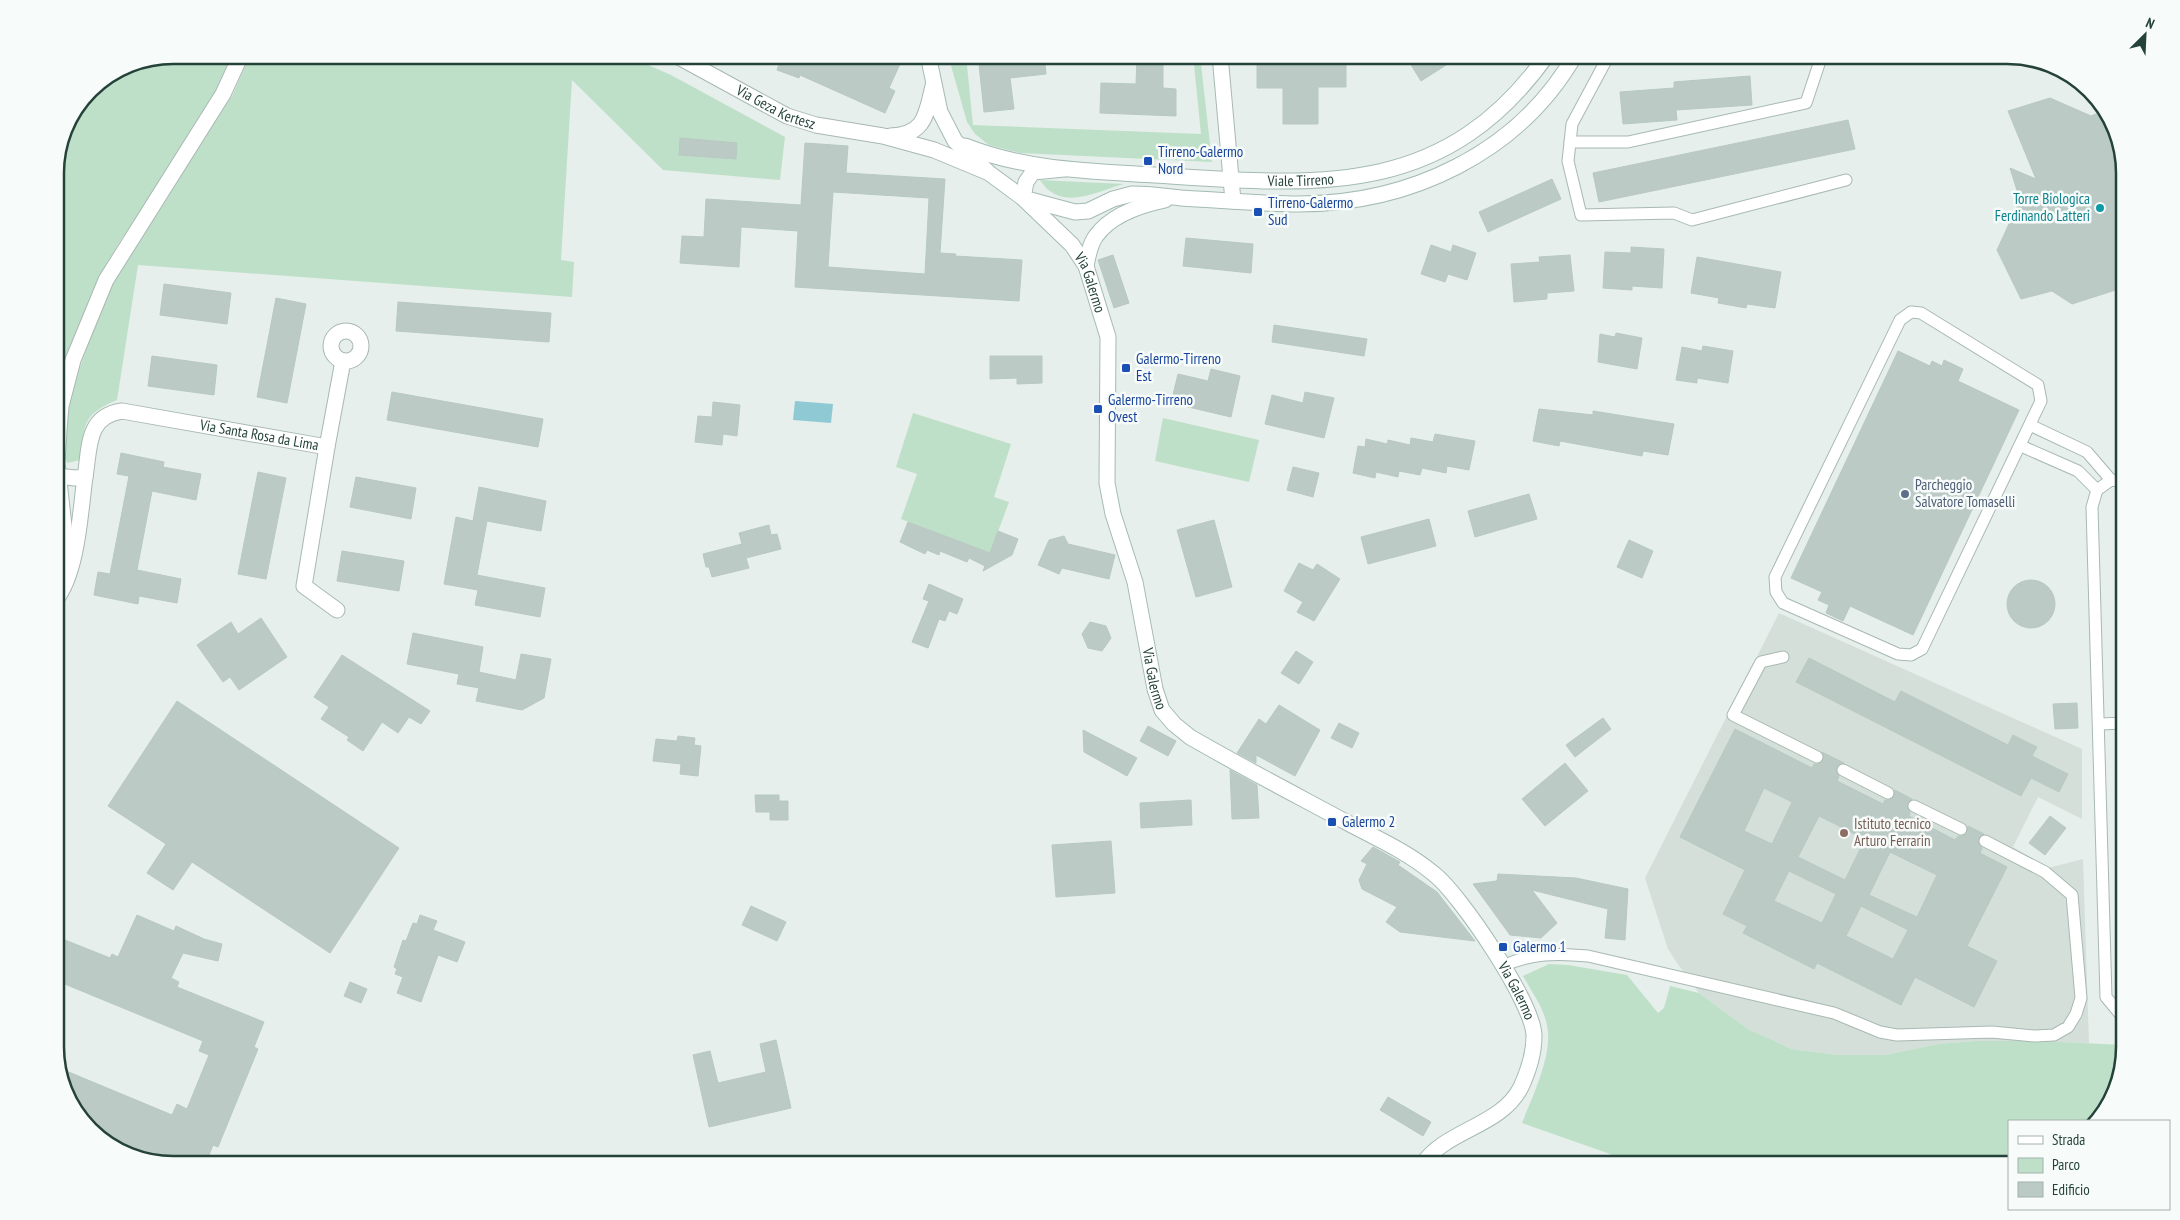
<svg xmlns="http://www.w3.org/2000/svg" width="2180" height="1220" viewBox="0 0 2180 1220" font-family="'PT Sans Narrow',sans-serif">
	<rect width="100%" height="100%" fill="#e6efeb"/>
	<polygon fill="#d4dfda" points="1779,613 2082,749 2082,819 2038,797 2013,847 2048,868 2083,859 2089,1043 1975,1041 1938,1044 1885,1055 1837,1055 1792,1049 1748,1029 1699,993 1677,963 1668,949 1645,878"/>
	<g fill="#bfe0c8">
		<polygon points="173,55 233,55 219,86 150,201 122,238 99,276 74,336 61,374 55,403 55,166 64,128 90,89 128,64"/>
		<path d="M250,55h376l45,20 114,62 -5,43 -117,-10 -91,-90 -11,180 13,2 -2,35 -434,-32 -21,135c-36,15 -32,25 -37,60l-13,3 -3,-7 5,-51 5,-21 31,-87 18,-33 44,-65 27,-47 38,-56z"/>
		<polygon points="948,55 966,55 973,125 1201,134 1193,55 1200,55 1212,162 1020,153 989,145 975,134 967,122"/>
		<path d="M1040,180l84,4c-28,7 -63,29 -84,-4z"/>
		<polygon points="913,413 1011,444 994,497 1009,502 990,553 901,519 917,474 896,467"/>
		<polygon points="1163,418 1259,440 1249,482 1155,461"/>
		<path d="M1549,964l19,1 59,10 31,38 6,-5 6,-22 29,7 49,36 44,20 45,6h48l53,-11 37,-3h63l87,4v2l-16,59 -15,15h-85l-2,44h-380l-17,-11 -88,-31c10,-25 28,-63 26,-90 -1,-21 -15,-39 -25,-57z"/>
	</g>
	<polygon fill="#8ec9d4" points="795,401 833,404 831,423 793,420"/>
	<g fill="#bbcac4" stroke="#b8c9c2" fill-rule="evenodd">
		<polygon points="782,55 880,55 900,64 889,88 895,91 885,113 800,75 799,78 777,70"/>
		<polygon points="978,55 1044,55 1046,74 1010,78 1014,109 984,112"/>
		<polygon points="1257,55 1346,55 1346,87 1318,87 1318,124 1283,124 1283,88 1257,88"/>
		<polygon points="1405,55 1462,55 1421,81"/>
		<polygon points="1137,57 1163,58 1163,88 1176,89 1176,116 1100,113 1101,83 1136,84"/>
		<polygon points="1750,76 1752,105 1676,110 1677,120 1623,124 1620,92 1674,88 1674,82"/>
		<polygon points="2050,98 2091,116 2106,110 2125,166 2125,287 2072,304 2052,291 2021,299 1997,250 2020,200 2010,168 2036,179 2008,111"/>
		<polygon points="1848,120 1855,149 1599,202 1593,173"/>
		<polygon points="680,138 737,143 736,159 679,155"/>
		<path d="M805,143l43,3 -2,27 99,6 -5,74 16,1 -1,2 67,4 -3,41 -224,-14 3,-56 -57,-4 -2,40 -59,-4 2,-27 22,1 2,-38 95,6zM833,192l96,6 -4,76 -97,-7z"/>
		<polygon points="1552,179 1561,199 1488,232 1479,212"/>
		<polygon points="1186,238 1253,244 1251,273 1183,266"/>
		<polygon points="1431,245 1451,252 1453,245 1476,253 1467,280 1448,274 1445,282 1421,274"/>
		<polygon points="1631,247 1664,249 1662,288 1632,286 1632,290 1603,288 1605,252 1631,253"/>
		<polygon points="1113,255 1129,303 1114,308 1098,260"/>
		<polygon points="1570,255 1574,291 1547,293 1547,299 1514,302 1511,264 1540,262 1539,257"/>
		<polygon points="1697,257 1781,272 1775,308 1747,304 1746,308 1718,303 1719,298 1691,293"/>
		<polygon points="164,284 231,293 227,324 160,315"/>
		<polygon points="276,298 306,304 287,403 257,397"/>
		<polygon points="398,302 551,313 549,342 396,331"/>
		<polygon points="1274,325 1367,339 1364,356 1272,342"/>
		<polygon points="1616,333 1642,338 1637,369 1598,362 1600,334 1615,337"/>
		<polygon points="1703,346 1733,351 1728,383 1697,378 1697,383 1676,380 1682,347 1702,351"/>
		<polygon points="1898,351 1930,366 1932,361 1942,366 1944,360 1963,369 1958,381 2019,410 1913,635 1850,606 1843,621 1826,613 1829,605 1818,600 1822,592 1791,578"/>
		<polygon points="152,356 217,365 214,395 148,386"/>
		<polygon points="990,356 1042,356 1042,383 1017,384 1017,378 990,379"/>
		<polygon points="1211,369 1240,376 1231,417 1171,403 1178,374 1208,381"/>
		<polygon points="392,392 543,419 538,447 387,420"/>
		<polygon points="1305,392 1334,398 1324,438 1265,424 1272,395 1303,403"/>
		<polygon points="713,402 740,405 737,436 723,434 722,445 695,442 698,416 712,417"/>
		<polygon points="1539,409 1593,415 1593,411 1674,424 1668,455 1643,451 1642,456 1560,441 1559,446 1533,441"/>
		<polygon points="1435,434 1475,441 1469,470 1447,466 1446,473 1422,468 1420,475 1399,471 1398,477 1376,472 1375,478 1353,473 1358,446 1365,447 1366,439 1387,444 1388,440 1410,445 1411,438 1433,442"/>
		<polygon points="121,453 164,462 163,467 201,474 196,500 152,491 137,570 181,579 177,603 139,596 138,604 94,595 98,572 110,574 129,476 117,474"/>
		<polygon points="1293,467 1319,473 1313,497 1287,490"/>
		<polygon points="258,472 286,478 266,579 238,574"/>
		<polygon points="356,477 416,488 411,519 350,507"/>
		<polygon points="479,487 546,501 541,531 487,521 477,575 545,588 540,617 475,605 478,590 444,584 456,517 473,521"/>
		<polygon points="1529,494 1537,519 1475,537 1468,511"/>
		<polygon points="1429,519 1436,546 1368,564 1361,537"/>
		<polygon points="1214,520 1232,587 1196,597 1177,530"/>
		<polygon points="908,522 990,553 998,531 1018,539 1012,555 983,571 985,566 969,558 967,562 940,551 939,555 927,550 925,554 900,542"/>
		<polygon points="769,525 771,535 777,534 781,549 746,558 749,568 712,577 709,567 706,567 703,554 742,544 739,533"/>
		<polygon points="1064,536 1068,544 1115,555 1109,579 1062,568 1059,574 1038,565 1049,540"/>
		<polygon points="1629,540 1653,551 1642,578 1617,567"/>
		<polygon points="342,551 404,561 399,591 337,581"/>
		<polygon points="1299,563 1313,570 1317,564 1340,579 1314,621 1297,612 1303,602 1284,591"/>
		<circle cx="2031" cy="604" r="24"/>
		<polygon points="929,584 963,599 957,614 949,611 945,621 939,619 928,648 912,642 929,601 923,599"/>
		<polygon points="261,618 287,657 239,690 230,677 223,682 197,645 231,622 238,634"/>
		<polygon points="1090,622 1106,626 1111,638 1102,651 1088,648 1082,634"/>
		<polygon points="413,633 483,647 479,672 516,680 521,654 551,659 544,698 522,710 476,701 479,688 457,684 459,674 407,664"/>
		<polygon points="1296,651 1313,662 1299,684 1281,673"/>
		<polygon points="342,655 430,711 421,724 409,717 398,733 382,722 363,751 347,740 349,737 321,719 329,707 314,697"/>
		<polygon points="1809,658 1895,702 1901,691 2008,745 2013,735 2037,747 2032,756 2068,774 2059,792 2031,778 2021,796 1796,682"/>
		<polygon points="177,701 399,848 330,953 192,862 173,890 147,873 166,844 108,806"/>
		<polygon points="2077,703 2078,728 2055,729 2053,704"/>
		<polygon points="1279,705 1320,730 1295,776 1256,755 1256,763 1237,753 1259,719 1266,724"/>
		<polygon points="1603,718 1611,729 1575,757 1566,745"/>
		<polygon points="1339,723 1359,733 1352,748 1331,738"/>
		<polygon points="1148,726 1176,741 1168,756 1140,741"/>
		<path d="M1735,729l77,39 2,-4h4l5,-3 -1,-9 22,11 -8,4 3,9 -2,5 46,23 2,-4h4l5,-3 1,-7 17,9 -5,7 3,7 -1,3 46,24 3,-4h4l5,-3 1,-7 16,8 -6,7 4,7 -2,5 27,14 -40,79 30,15 -23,46 -59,-30 -14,28 -84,-42 -3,6 -71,-36 4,-7 -24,-12 22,-44 -65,-33zM1764,788l28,14 -20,42 -28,-13zM1819,816l46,23 -20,41 -47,-23zM1890,852l47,23 -20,42 -48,-22zM1789,871l47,23 -14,29 -48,-22zM1861,906l47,24 -15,29 -47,-23z"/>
		<polygon points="1083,730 1137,758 1127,776 1084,752"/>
		<polygon points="678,736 695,738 694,745 701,746 698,776 680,774 681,764 653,761 656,739 677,741"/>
		<polygon points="1565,763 1588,791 1545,826 1522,799"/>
		<polygon points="1230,770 1257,785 1259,818 1232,819"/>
		<polygon points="755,795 779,795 779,801 788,801 788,820 770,820 770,812 756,812"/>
		<polygon points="1191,800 1192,825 1141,828 1140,803"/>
		<polygon points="2050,816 2066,828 2045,855 2029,843"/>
		<polygon points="1111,841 1115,893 1056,897 1052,845"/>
		<polygon points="1373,847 1400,862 1398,865 1437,892 1475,941 1400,932 1386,922 1397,907 1362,889 1359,880 1367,864 1361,861"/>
		<polygon points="1498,874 1576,878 1628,889 1625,940 1605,938 1608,909 1532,890 1557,923 1541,938 1510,935 1473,884 1497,881"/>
		<polygon points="751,906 786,922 777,941 742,925"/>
		<polygon points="137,915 174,931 176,926 204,939 222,944 218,961 183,953 171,978 179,982 177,987 264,1022 254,1047 258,1049 218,1147 213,1145 205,1165 175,1165 101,1136 71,1106 59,1068 172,1115 177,1104 187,1109 209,1055 199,1051 203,1041 55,980 55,936 110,958 112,954 118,957"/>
		<polygon points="420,915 437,921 433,930 465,942 457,962 438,955 421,1002 397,993 403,977 395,974 397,969 394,967 403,940 406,941 413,923 417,924"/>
		<polygon points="350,982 367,989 361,1003 344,996"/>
		<polygon points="776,1040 791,1108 709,1127 693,1055 710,1051 718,1083 766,1072 760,1044"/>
		<polygon points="1388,1097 1431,1122 1423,1136 1380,1110"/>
	</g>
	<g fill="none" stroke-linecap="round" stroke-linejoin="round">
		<defs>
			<g id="lane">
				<polyline points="1609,55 1572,124 1568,161 1581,215 1674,213 1692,220 1846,180"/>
				<polyline points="1608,59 1624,55"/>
				<polyline points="1570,142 1628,142 1806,103 1822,55"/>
				<polygon points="1911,312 1921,313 2038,385 2041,401 1922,649 1911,655 1898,654 1783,603 1776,592 1775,577 1884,353 1900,320"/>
				<polyline points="2030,425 2087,452 2111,480"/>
				<polyline points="2021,446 2078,471 2097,490"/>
				<polyline points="2125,482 2111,480 2097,490 2092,507 2106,997 2125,1020"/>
				<polyline points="1783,657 1761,662 1733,715 1817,757"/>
				<polyline points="2100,724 2125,723"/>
				<polyline points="1843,770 1888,793"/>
				<polyline points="1914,806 1961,829"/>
				<path d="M1503,966c28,-13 54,-13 85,-10l246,57 46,19 17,3 95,-3 43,4 19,-1 14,-8 8,-13 5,-16 -9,-103 -27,-23 -60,-31"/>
			</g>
			<g id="street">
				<path id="s1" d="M675,55l112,61 29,9 67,11 51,14 53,22"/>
				<polyline points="1220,55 1233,201"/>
				<path d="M890,136c35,-1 36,-21 43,-50"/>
				<circle cx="346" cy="346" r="15"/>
				<polyline points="327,447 343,361"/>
				<path id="s2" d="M58,476l17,2 10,-1c5,-29 1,-61 37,-66l205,36 -23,139 33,24"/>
				<polyline points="55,579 61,560 64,526 57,463 59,430 61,406 73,360 106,280 223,94 241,55"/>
				<path d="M55,601c23,-29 25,-88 30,-124"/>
			</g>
			<g id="secondary">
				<path id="s3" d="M928,55l12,57 15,29 34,32 34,25 49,47 14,21 22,71 -1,146 6,31 22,68 20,107 7,21 12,14 16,13c52,30 104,57 156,85 30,16 62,30 88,52 26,20 100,130 100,162 0,17 -6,36 -13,51 -20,40 -75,42 -99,78"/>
				<path id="s4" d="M965,146c60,24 126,25 190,29 159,10 288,26 392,-120"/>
				<path d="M1064,169l-31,3 -7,10 -3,16 52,14 13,-1 25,-12 19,-5c17,0 32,2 49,4 38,2 78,6 117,6 111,0 220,-50 277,-149"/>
				<path d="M1086,266c2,-11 4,-22 10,-30 15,-21 45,-31 69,-36"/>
			</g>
		</defs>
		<use href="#lane" stroke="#a8b8b2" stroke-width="13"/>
		<use href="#street" stroke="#a8b8b2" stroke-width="17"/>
		<use href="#secondary" stroke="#a4bbb3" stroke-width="17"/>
		<use href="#lane" stroke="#fff" stroke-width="11"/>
		<use href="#street" stroke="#fff" stroke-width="15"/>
		<use href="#secondary" stroke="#fff" stroke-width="15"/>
	</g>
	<g fill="#1a4fb4" stroke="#f7fbf9" stroke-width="2">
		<rect x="1143" y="156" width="10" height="10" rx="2.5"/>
		<rect x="1253" y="207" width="10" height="10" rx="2.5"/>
		<rect x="1121" y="363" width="10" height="10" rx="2.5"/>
		<rect x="1093" y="404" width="10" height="10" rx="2.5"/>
		<rect x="1327" y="817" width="10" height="10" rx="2.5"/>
		<rect x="1498" y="942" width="10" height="10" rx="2.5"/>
	</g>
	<circle fill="#0f9aa8" stroke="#f7fbf9" stroke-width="2" cx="2100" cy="208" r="5"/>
	<circle fill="#5c6f8a" stroke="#f7fbf9" stroke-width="2" cx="1905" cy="494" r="5"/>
	<circle fill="#8d6e63" stroke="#f7fbf9" stroke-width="2" cx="1844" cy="833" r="5"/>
	<g text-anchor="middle" stroke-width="5" stroke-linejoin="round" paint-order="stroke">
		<g font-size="15" fill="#24423a" stroke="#f7fbf9">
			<text dy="5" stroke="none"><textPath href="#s1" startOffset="114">Via Geza Kertesz</textPath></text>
			<text dy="5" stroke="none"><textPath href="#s4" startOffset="339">Viale Tirreno</textPath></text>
			<text dy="5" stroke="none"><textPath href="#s3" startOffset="290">Via Galermo</textPath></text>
			<text dy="5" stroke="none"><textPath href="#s2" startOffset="250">Via Santa Rosa da Lima</textPath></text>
			<text dy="5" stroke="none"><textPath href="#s3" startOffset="695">Via Galermo</textPath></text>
			<text dy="5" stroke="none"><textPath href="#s3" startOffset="1190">Via Galermo</textPath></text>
		</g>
		<g font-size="15" fill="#164399" stroke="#f7fbf9" text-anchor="start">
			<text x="1158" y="157">Tirreno-Galermo<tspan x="1158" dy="17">Nord</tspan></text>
			<text x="1268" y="208">Tirreno-Galermo<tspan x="1268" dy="17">Sud</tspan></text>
			<text x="1136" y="364">Galermo-Tirreno<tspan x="1136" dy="17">Est</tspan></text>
			<text x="1108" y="405">Galermo-Tirreno<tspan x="1108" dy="17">Ovest</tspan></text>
			<text x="1342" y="827">Galermo 2</text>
			<text x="1513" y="952">Galermo 1</text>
		</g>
		<g font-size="15" fill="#0d838f" stroke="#f7fbf9" text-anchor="end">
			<text x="2090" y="204">Torre Biologica<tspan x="2090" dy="17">Ferdinando Latteri</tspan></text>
		</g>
		<g font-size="15" fill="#4e5e75" stroke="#f7fbf9" text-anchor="start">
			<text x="1915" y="490">Parcheggio<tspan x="1915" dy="17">Salvatore Tomaselli</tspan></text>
		</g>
		<g font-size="15" fill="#785e54" stroke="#f7fbf9" text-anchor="start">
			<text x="1854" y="829">Istituto tecnico<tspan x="1854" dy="17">Arturo Ferrarin</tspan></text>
		</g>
	</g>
	<path d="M0 0H2180V1220H0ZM173 64H2007A109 109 0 0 1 2116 173V1047A109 109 0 0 1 2007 1156H173A109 109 0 0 1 64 1047V173A109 109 0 0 1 173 64Z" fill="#f7fbf9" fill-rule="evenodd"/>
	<path fill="none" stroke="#24423a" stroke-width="2.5" d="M173 64H2007A109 109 0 0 1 2116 173V1047A109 109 0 0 1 2007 1156H173A109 109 0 0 1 64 1047V173A109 109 0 0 1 173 64Z"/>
	<rect x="2008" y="1120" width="162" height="90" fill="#f7fbf9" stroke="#a3b1ad"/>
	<rect x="2018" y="1136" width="25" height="8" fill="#ffffff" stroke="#a3b1ad"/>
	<text x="2052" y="1145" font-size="15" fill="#24423a">Strada</text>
	<rect x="2018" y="1158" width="25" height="15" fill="#bfe0c8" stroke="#a3b1ad"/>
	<text x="2052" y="1170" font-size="15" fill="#24423a">Parco</text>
	<rect x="2018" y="1182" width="25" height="15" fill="#bbcac4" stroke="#a3b1ad"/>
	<text x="2052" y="1195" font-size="15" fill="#24423a">Edificio</text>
	<g transform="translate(2145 35) rotate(24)" stroke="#f7fbf9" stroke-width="4" paint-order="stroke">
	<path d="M0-4L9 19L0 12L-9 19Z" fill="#24423a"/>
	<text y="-8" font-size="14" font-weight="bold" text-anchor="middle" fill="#24423a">N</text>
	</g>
</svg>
